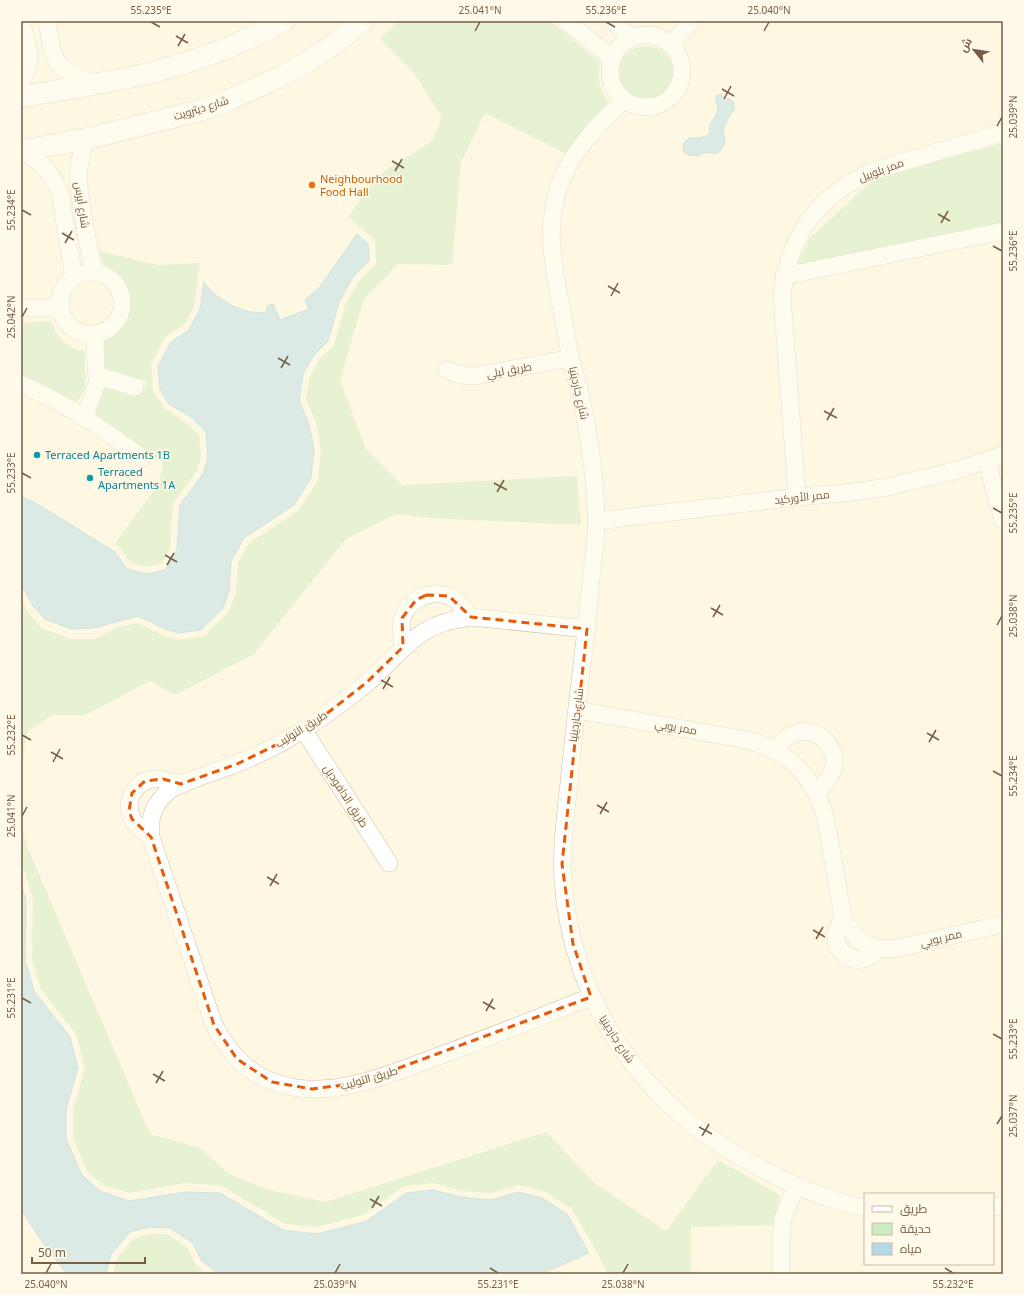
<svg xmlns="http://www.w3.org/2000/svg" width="1024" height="1295" viewBox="0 0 1024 1295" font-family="'Noto Sans',Cairo,sans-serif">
	<rect width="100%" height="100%" fill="#fef7e1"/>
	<g fill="#cbecbf">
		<path d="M398,21h152l50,41c-3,18 -1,27 9,42l-40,51 -84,-42 -24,49 -9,103 -54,-1 -34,35 -24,81 26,69 36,36 175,-9 4,49 -151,-7 -34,-4 -50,25 -92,115 -79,41 -25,-14 -65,34h-33l-25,17 -6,47v-181l6,12 14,18 30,11h24l21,-11 21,-5 23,11 17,6 27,-4 25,-24 7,-20 2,-29 11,-20 50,-33 19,-30 3,-30 -5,-28 -10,-23 4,-23 10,-17 14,-14 11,-40 14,-24 17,-17 -1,-24 -27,-23 21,-30 13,-14 51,-33 9,-23 -28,-44 -34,-34z"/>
		<circle cx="646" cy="74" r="28"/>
		<polygon points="1003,143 1003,223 796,269 809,239 876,177"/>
		<path d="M99,251l58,14 43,-2 -6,44 -10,18 -19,12 -14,27 2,27 12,18 22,14 12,12 2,22 -4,14 -24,32 -3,45 -9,16c-9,2 -20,4 -29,-1 -6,-4 -10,-15 -17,-20l44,-59 4,-22 -71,-47 9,-28 44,4 1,-10 -44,-10 -2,-30c24,-8 39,-33 25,-57 -2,-4 -7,-9 -10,-12 -2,-2 -6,-2 -8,-4 -4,-4 -6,-12 -8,-17z"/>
		<path d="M51,321c5,16 16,28 34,30v37l-8,14 -56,-27v-52z"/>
		<polygon points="21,823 27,846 150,1134 200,1148 229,1174 265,1189 325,1202 546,1132 596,1184 666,1231 718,1160 780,1195 776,1225 691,1227 691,1274 608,1274 599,1256 572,1209 545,1192 519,1185 491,1193 462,1191 434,1183 404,1186 363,1215 317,1227 285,1224 222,1186 185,1183 130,1193 103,1185 87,1171 73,1137 73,1110 85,1068 76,1034 40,988 32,959 33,900 25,872 21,866"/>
		<polygon points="151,1234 167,1234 188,1248 196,1265 206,1274 113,1274 117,1258 134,1238"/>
	</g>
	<g fill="#b4dae9" stroke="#9ac8db">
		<path d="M721,94l3,5h6l4,4v7c-6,6 -7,12 -11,19l2,14c-9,16 -9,8 -23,10l-3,3 -11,-1 -4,-3 -1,-8 6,-6h11l9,-3 1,-10 7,-12 1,-6 -2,-5v-6z"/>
		<path d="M357,234l11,10 1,17 -16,16 -14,25 -11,39 -14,14 -11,19 -4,26 10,24 5,26 -3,28 -17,27 -50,33 -13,23 -2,30 -6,17 -22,22 -23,3 -15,-5 -25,-12 -44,12 -23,1 -26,-10 -12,-13 -12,-22v-88l18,9 76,47 12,17 20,5 18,-4 12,-20 3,-45 23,-31 5,-17 -2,-25 -15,-15 -22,-13 -9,-15 -2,-23 13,-24 18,-12 11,-21 4,-27c8,13 25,23 39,28 7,3 16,2 23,3l1,-7 6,-2 7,16 29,-11 -4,-9 14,-12z"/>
		<polygon points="21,883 26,901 25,960 34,991 70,1037 78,1068 66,1109 66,1139 82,1175 100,1191 129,1201 186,1192 220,1193 283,1230 317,1234 367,1221 406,1193 433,1190 461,1197 491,1200 518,1192 542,1198 567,1214 589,1253 541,1274 218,1274 201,1260 193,1243 170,1228 150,1227 130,1232 111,1254 106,1274 67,1274 43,1243 21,1209"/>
	</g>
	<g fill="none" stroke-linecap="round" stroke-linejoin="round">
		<defs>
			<g id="minor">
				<path d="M47,21c3,15 3,36 16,47 9,7 21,11 31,16"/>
				<polyline points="566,21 612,58"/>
				<polyline points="612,21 631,37"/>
				<circle cx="646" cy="71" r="36"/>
				<polyline points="671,44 692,21"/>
				<path d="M21,80c15,-18 5,-38 0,-59"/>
				<path d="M624,100c-25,24 -50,48 -63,81 -16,42 -9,78 -1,121 4,19 7,38 11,57 3,13 7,25 10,38 8,39 15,81 15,122 1,23 -4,47 -6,71 -6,64 -15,128 -21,193 -4,36 -9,73 -5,109 9,84 47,158 108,215 27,25 52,41 85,59 34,19 69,34 108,42"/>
				<path d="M87,138c-13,28 -8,54 -3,83 3,17 6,34 11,52"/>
				<path d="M21,151c20,9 31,22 39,42l14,85"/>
				<circle cx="91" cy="303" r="31"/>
				<polyline points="784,276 1003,231"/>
				<polyline points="21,308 61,308"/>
				<path d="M447,370c10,5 17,6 28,6l96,-18"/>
				<polyline points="99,376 135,387"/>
				<path d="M21,384c44,19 83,45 121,74"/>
				<polyline points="85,417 98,380 96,368 95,334"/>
				<polyline points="987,462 1003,520"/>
				<path d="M797,497l-15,-201c7,-61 35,-100 91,-125l130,-39"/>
				<polyline points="597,521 797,497 854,492 887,487 954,471 1003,455"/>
				<path d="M587,629l-116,-12c-55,6 -66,33 -104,66 -26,22 -55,42 -84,59 -21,11 -42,21 -64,28 -16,6 -32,11 -48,19 -17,14 -22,26 -20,48l63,188c18,33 39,55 77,62 50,10 107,-16 153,-33 49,-18 98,-38 147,-57"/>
				<path d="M403,647c-1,-9 -3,-19 -1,-28 5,-19 28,-30 47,-23 10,4 16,14 22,21"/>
				<path d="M577,710l170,30c43,11 68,38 79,80l17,97c7,16 18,28 36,31 14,3 31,-3 45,-6 27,-6 53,-12 79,-18"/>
				<polyline points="303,729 389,863"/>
				<path d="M774,750c6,-6 11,-13 19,-16 23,-10 47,13 40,36 -3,9 -10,16 -16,23"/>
				<path d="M151,837c-6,-5 -14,-10 -18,-17 -10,-17 2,-39 20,-41 9,-1 19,3 28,5"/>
				<path d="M843,917c-3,6 -7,12 -7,18 -1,15 13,27 27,24 7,-2 11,-6 16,-10"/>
				<polyline points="993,1207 1003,1205"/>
				<polyline points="781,1274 781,1240 783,1218 796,1186"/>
			</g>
			<g id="tertiary">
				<path d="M21,97c43,-8 87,-14 129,-24 46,-12 93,-29 134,-52"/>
				<polyline points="21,151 94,137 202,110 227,101 282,76 307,62 333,45 363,21"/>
			</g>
		</defs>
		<use href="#minor" stroke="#d0bfa7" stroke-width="18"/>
		<use href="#tertiary" stroke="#d0bfa7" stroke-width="22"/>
		<use href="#minor" stroke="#fff" stroke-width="17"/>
		<use href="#tertiary" stroke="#fff" stroke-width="21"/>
	</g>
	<path d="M0 0H1024V1295H0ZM426,595l23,1 22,21 116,12 -25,235 11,80 18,53 -233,86 -46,6 -40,-7 -35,-23 -23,-34 -63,-188 -19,-18 -3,-8 3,-18 13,-12 18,-2 18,5 56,-20 45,-22 43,-27 41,-32 37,-36 -1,-29 14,-18z" fill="#fef7e1" fill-opacity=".55" fill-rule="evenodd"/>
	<path fill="none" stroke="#e8590c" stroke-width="3" stroke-dasharray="8 5" stroke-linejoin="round" d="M426,595l23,1 22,21 116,12 -25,235 11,80 18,53 -233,86 -46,6 -40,-7 -35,-23 -23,-34 -63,-188 -19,-18 -3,-8 3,-18 13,-12 18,-2 18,5 56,-20 45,-22 43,-27 41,-32 37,-36 -1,-29 14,-18z"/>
	<path fill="none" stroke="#775e46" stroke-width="1.5" d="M151,22l9,5M606,22l9,5M475,31l5,-9M764,31l5,-9M176,36l12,7M178,46l7,-12M722,89l12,7M724,99l7,-13M997,126l5,-9M392,161l12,7M395,171l7,-12M22,210l9,5M938,214l12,7M941,223l7,-12M62,233l12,7M65,243l7,-12M993,246l9,5M608,286l12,7M611,296l7,-13M22,317l5,-9M278,358l12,7M281,368l7,-12M824,411l13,7M827,420l7,-12M22,473l9,5M494,483l13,7M497,492l7,-12M993,508l9,5M165,555l12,7M167,565l7,-12M711,608l12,7M713,617l7,-12M997,625l5,-9M381,680l12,7M383,689l7,-12M927,733l12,7M22,735l9,5M929,742l7,-12M51,752l12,7M53,762l7,-13M993,771l9,5M597,805l12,7M600,814l7,-12M22,816l5,-9M267,877l12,7M270,886l7,-12M813,930l12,7M816,939l7,-12M22,998l9,5M483,1002l12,7M486,1011l7,-12M993,1034l9,5M153,1074l12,7M156,1083l7,-12M997,1124l5,-8M699,1127l13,7M702,1136l7,-12M370,1199l12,7M372,1208l7,-12M490,1268l8,5M945,1268l8,5M46,1273l5,-9M335,1273l5,-9M623,1273l5,-9"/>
	<circle fill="#e8710a" stroke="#fff9e9" stroke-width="1.5" cx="312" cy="185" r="4"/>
	<g fill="#0f9aa8" stroke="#fff9e9" stroke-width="1.5">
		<circle cx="37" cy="455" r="4"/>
		<circle cx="90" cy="478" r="4"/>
	</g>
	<g text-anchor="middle" stroke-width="3" stroke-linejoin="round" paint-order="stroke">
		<g font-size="11" fill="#775e46" stroke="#fff9e9">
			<text transform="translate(201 108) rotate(-17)" y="4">شارع ديترويت</text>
			<text transform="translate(881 170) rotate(-20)" y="4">ممر بلوبيل</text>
			<text transform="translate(82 205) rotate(81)" y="4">شارع آيرس</text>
			<text transform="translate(509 370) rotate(-10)" y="4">طريق ليلي</text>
			<text transform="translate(579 393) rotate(77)" y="4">شارع جاردينيا</text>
			<text transform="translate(802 497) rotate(-6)" y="4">ممر الأوركيد</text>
			<text transform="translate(576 715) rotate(-83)" y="4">شارع جاردينيا</text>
			<text transform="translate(676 727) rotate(10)" y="4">ممر بوبي</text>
			<text transform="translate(301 729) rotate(-32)" y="4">طريق التوليب</text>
			<text transform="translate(346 796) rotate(57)" y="4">طريق الدافوديل</text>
			<text transform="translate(941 938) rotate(-13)" y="4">ممر بوبي</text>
			<text transform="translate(617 1039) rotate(57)" y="4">شارع جاردينيا</text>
			<text transform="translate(369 1078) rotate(-16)" y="4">طريق التوليب</text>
		</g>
		<g font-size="11" fill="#c56008" stroke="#fff9e9" text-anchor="start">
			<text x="320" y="183">Neighbourhood<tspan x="320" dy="13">Food Hall</tspan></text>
		</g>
		<g font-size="11" fill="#0d838f" stroke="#fff9e9" text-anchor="start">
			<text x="45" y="459">Terraced Apartments 1B</text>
			<text x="98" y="476">Terraced<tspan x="98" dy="13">Apartments 1A</tspan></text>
		</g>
	</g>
	<rect width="1024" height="1295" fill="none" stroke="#fff9e9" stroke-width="44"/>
	<rect x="864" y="1193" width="130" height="72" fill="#fff9e9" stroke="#c9bba8"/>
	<rect x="872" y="1206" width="20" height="6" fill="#ffffff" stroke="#c9bba8"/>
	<text x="900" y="1213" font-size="12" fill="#775e46">طريق</text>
	<rect x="872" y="1223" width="20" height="12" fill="#cbecbf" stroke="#c9bba8"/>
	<text x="900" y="1233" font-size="12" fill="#775e46">حديقة</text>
	<rect x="872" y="1243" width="20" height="12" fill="#b4dae9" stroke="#c9bba8"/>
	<text x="900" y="1253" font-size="12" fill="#775e46">مياه</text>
	<g transform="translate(974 50) rotate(300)" stroke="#fff9e9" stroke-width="3" paint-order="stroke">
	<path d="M0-3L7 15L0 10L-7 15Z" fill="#775e46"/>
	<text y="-6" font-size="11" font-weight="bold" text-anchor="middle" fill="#775e46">ش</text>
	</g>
	<path d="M32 1257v6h113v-6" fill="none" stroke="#775e46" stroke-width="2"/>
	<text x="38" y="1257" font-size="12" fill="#775e46" stroke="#fff9e9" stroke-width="3" paint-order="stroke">50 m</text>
	<rect x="22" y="22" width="980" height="1251" fill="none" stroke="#775e46" stroke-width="1.5"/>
	<g font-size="10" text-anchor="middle" fill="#775e46">
		<text x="151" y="14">55.235°E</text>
		<text x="480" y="14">25.041°N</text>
		<text x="606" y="14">55.236°E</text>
		<text x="769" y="14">25.040°N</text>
		<text transform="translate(1013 117) rotate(-90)" y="4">25.039°N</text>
		<text transform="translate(11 210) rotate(-90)" y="4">55.234°E</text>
		<text transform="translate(1013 251) rotate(-90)" y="4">55.236°E</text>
		<text transform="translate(11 317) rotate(-90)" y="4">25.042°N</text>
		<text transform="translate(11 473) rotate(-90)" y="4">55.233°E</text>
		<text transform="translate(1013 513) rotate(-90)" y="4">55.235°E</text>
		<text transform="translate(1013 616) rotate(-90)" y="4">25.038°N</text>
		<text transform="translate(11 735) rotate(-90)" y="4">55.232°E</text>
		<text transform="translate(1013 776) rotate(-90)" y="4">55.234°E</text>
		<text transform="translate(11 816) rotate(-90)" y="4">25.041°N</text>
		<text transform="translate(11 998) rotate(-90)" y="4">55.231°E</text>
		<text transform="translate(1013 1039) rotate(-90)" y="4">55.233°E</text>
		<text transform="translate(1013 1116) rotate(-90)" y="4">25.037°N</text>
		<text x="46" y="1288">25.040°N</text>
		<text x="335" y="1288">25.039°N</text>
		<text x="498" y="1288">55.231°E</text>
		<text x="623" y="1288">25.038°N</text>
		<text x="953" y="1288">55.232°E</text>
	</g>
</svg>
